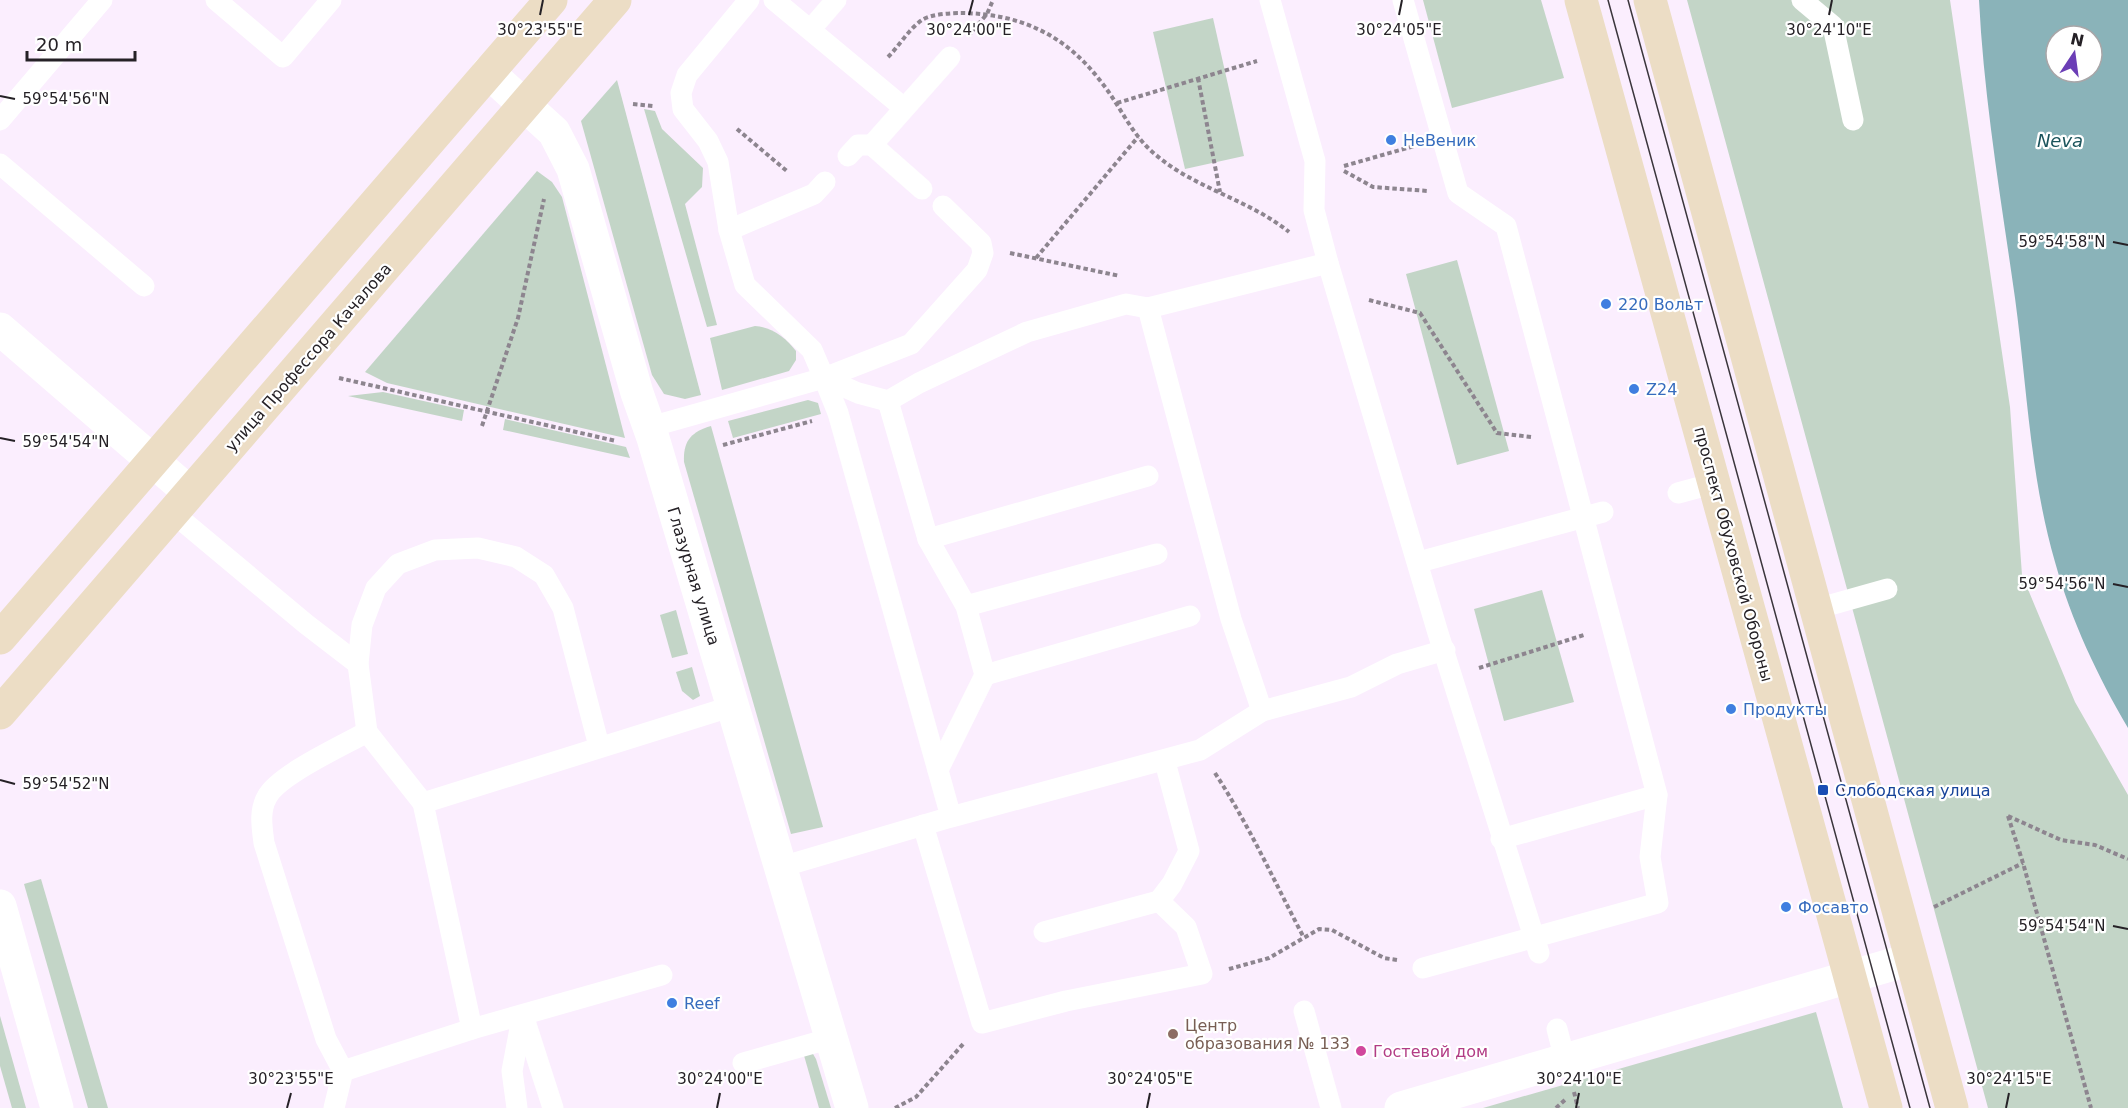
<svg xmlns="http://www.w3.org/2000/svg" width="2128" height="1108" viewBox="0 0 2128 1108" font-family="'DejaVu Sans',sans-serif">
	<rect width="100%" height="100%" fill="#fbeefe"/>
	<g fill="#c3d5c7">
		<polygon points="1423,0 1541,0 1564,78 1452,108"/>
		<polygon points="1687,0 1950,0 2010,407 2022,575 2075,702 2128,795 2128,1108 1988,1108"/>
		<polygon points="1213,18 1244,156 1185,169 1153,32"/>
		<polygon points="617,80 701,395 685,399 664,394 652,375 581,121"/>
		<polygon points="644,109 655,111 662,129 703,168 702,187 685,204 717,325 707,327"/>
		<polygon points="537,171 552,182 562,197 625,438 387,383 365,372"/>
		<polygon points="1457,260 1509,451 1457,465 1406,274"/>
		<path d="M755,326c17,1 31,12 41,25v9l-7,11 -67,19 -12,-52z"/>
		<polygon points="383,392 464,410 462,421 348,396"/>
		<polygon points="808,400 818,403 821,414 733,438 728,421"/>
		<polygon points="505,419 626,447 630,458 503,430"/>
		<path d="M711,426l112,401 -32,7 -107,-372c-1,-21 7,-30 27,-36z"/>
		<polygon points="1542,590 1574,702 1504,721 1474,609"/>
		<polygon points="676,610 688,654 672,658 660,615"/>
		<polygon points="692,667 700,696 693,700 682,691 676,672"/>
		<polygon points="41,879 108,1108 88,1108 24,884"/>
		<polygon points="1816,1012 1843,1108 1483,1108"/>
		<polygon points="0,1016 26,1108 12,1108 0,1066"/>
		<polygon points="803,1052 813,1054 816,1059 831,1108 819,1108"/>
	</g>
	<path fill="#8ab3b9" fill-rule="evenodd" d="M1979,0h149v728c-30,-51 -57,-108 -73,-166 -25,-86 -28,-176 -40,-264 -14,-99 -31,-198 -36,-298zM2056,36h36v36h-36z"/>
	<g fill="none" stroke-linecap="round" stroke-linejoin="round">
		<g stroke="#8d858f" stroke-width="4" stroke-dasharray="4.5 3" stroke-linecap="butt">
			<polyline points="968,36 987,14 993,0"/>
			<path d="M888,57c11,-11 21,-28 34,-37 9,-6 29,-7 40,-7 59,1 104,22 140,70 19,24 30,53 54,72 40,34 92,44 133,77"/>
			<polyline points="1198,78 1220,192"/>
			<polyline points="1117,103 1257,61"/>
			<polyline points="633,104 653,106"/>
			<polyline points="737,129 788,172"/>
			<polyline points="1344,166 1414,146"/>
			<polyline points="1344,171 1373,187 1428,191"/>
			<polyline points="1010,253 1120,276"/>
			<polyline points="1036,258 1138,137"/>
			<polyline points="1369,300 1420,313 1497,433 1531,437"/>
			<polyline points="339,378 616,441"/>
			<polyline points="482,426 518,318 544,199"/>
			<polyline points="723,445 812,421"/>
			<polyline points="1479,668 1584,635"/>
			<path d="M1215,773c34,52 59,108 88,163"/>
			<polyline points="2008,816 2023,863 2091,1108"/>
			<polyline points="2008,816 2061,840 2095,845 2128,859"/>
			<polyline points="1934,907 2023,863"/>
			<polyline points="1229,969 1269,958 1319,929 1332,930 1384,958 1397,960"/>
			<polyline points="1574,1092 1578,1108"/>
			<polyline points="895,1108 916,1097 964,1043"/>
			<polyline points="1556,1108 1567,1098"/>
		</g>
		<g stroke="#fff" stroke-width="21">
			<polyline points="216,0 283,57 331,0"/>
			<polyline points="749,0 687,75 681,93 683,109 708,141 718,162 729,230 745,285 812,350 824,378 911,344 977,270 983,253 981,243 943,206"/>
			<polyline points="774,0 904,108"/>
			<polyline points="1270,0 1315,161 1314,210 1328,263 1438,633 1539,953"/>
			<polyline points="1403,0 1458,193 1506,226 1657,795 1650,857 1658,903 1423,968"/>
			<polyline points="1802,0 1833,26 1853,120"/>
			<polyline points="811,29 836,0"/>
			<polyline points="0,120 102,0"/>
			<polyline points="872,145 950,57"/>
			<polyline points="848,156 858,145 872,145 922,189"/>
			<polyline points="0,164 144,286"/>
			<polyline points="729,230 814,194 825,182"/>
			<polyline points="1148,308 1231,619 1262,711"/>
			<polyline points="824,378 838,413 951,817"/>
			<polyline points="888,401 928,539 966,606 985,675 1190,616"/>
			<polyline points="650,427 824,378 858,393 888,401 919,383 1027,332 1126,304 1148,308 1328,263"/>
			<polyline points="1678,493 1715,483"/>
			<polyline points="173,513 306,624 358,664"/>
			<polyline points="928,539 1148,476"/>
			<polyline points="1419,562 1603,512"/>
			<polyline points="966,606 1157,554"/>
			<polyline points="1816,609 1887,589"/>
			<polyline points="938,770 985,675"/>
			<polyline points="423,803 733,706"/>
			<polyline points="923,825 982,1023 1066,1001 1202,974 1186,927 1159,901 1172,884 1189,851 1165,762"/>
			<polyline points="1501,839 1657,795"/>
			<polyline points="781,867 951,817 1200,750 1262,711 1351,687 1397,664 1445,650"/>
			<polyline points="1044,932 1159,901"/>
			<polyline points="1304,1011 1331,1108"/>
			<polyline points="523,1015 553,1108"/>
			<polyline points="472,1029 423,803 367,732 358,664 362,625 376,588 398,564 435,550 478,548 516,557 544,575 563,608 599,746"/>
			<polyline points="1557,1029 1565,1060"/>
			<polyline points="743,1063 832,1038"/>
			<path d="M343,1071l-17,-32 -62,-196c-2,-16 -5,-32 3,-46 11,-22 77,-52 100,-65"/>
			<polyline points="334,1108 343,1071 472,1029 662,975"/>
			<polyline points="517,1108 512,1071 522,1018"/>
		</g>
		<g stroke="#fff" stroke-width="33">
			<polyline points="488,72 554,132 573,169 637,393 653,438 852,1108"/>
			<polyline points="0,329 190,493"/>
			<polyline points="1401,1108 1911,959"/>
		</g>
		<polyline stroke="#fff" stroke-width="33" points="0,906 57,1108"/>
		<g stroke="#ecddc5" stroke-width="33">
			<polyline points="1581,0 1886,1108"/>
			<polyline points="1650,0 1952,1108"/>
			<polyline points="0,638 551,0"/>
			<polyline points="0,713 615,0"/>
		</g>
		<g stroke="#3b363c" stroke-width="1.5">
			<polyline points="1608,0 1910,1108"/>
			<polyline points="1628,0 1930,1108"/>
		</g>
	</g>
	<path fill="none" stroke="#252126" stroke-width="2" d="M540,15l3,-15M969,15l4,-15M1399,15l3,-15M1829,15l3,-15M0,96l15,3M2113,242l15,3M0,438l15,3M2113,584l15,3M0,780l15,4M2113,926l15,3M287,1108l4,-15M717,1108l3,-15M1147,1108l3,-15M1576,1108l3,-15M2006,1108l3,-15"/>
	<g fill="#3f7fe0" stroke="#fff" stroke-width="2">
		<circle cx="1391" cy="140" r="6"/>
		<circle cx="1606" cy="304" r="6"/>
		<circle cx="1634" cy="389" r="6"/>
		<circle cx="1731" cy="709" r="6"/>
		<circle cx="1786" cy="907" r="6"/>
		<circle cx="672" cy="1003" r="6"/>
	</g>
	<rect fill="#1a4fb4" stroke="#fff" stroke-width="2" x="1817" y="784" width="12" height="12" rx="3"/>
	<circle fill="#8d6e63" stroke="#fff" stroke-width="2" cx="1173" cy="1034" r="6"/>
	<circle fill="#d1479c" stroke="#fff" stroke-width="2" cx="1361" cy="1051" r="6"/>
	<g text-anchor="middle" stroke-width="4.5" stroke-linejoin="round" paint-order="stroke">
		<g font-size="16" fill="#366cbe" stroke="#fff" text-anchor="start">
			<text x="1403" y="146">НеВеник</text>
			<text x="1618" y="310">220 Вольт</text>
			<text x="1646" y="395">Z24</text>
			<text x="1743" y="715">Продукты</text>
			<text x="1798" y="913">Фосавто</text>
			<text x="684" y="1009">Reef</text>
		</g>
		<g font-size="16" fill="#252126" stroke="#fff">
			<text transform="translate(308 357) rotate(-49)" y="6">улица Профессора Качалова</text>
			<text transform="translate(1734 554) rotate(75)" y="6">проспект Обуховской Обороны</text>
			<text transform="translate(694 576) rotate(73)" y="6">Глазурная улица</text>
		</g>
		<g font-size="16" fill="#164399" stroke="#fff" text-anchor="start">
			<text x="1835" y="796">Слободская улица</text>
		</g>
		<g font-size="16" fill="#785e54" stroke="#fff" text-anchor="start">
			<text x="1185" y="1031">Центр<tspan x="1185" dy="18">образования № 133</tspan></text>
		</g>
		<g font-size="16" fill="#b23c85" stroke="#fff" text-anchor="start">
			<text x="1373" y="1057">Гостевой дом</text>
		</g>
		<g font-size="18" font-style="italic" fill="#1b545c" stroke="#fff">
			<text x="2060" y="147">Neva</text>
		</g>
	</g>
	<g font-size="15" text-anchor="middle" fill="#252126" stroke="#fff" stroke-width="4.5" stroke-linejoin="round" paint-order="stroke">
		<text x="540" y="35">30°23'55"E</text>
		<text x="969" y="35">30°24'00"E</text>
		<text x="1399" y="35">30°24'05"E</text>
		<text x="1829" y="35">30°24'10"E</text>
		<text x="66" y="104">59°54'56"N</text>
		<text x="2062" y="247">59°54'58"N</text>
		<text x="66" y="447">59°54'54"N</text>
		<text x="2062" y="589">59°54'56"N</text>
		<text x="66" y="789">59°54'52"N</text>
		<text x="2062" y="931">59°54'54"N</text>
		<text x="291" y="1084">30°23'55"E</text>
		<text x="720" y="1084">30°24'00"E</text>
		<text x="1150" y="1084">30°24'05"E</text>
		<text x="1579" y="1084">30°24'10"E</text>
		<text x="2009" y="1084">30°24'15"E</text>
	</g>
	<g transform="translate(2074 54) rotate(13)"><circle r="28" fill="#ffffff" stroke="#a8a6a8" stroke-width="1.5"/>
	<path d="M0-4.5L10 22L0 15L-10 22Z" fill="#6b3eb6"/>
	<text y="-9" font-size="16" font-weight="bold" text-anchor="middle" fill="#252126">N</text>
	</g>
	<path d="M27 51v9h108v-9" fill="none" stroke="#252126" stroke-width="3"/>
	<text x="36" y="51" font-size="18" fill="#252126" stroke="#ffffff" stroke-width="4.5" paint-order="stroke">20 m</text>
</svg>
